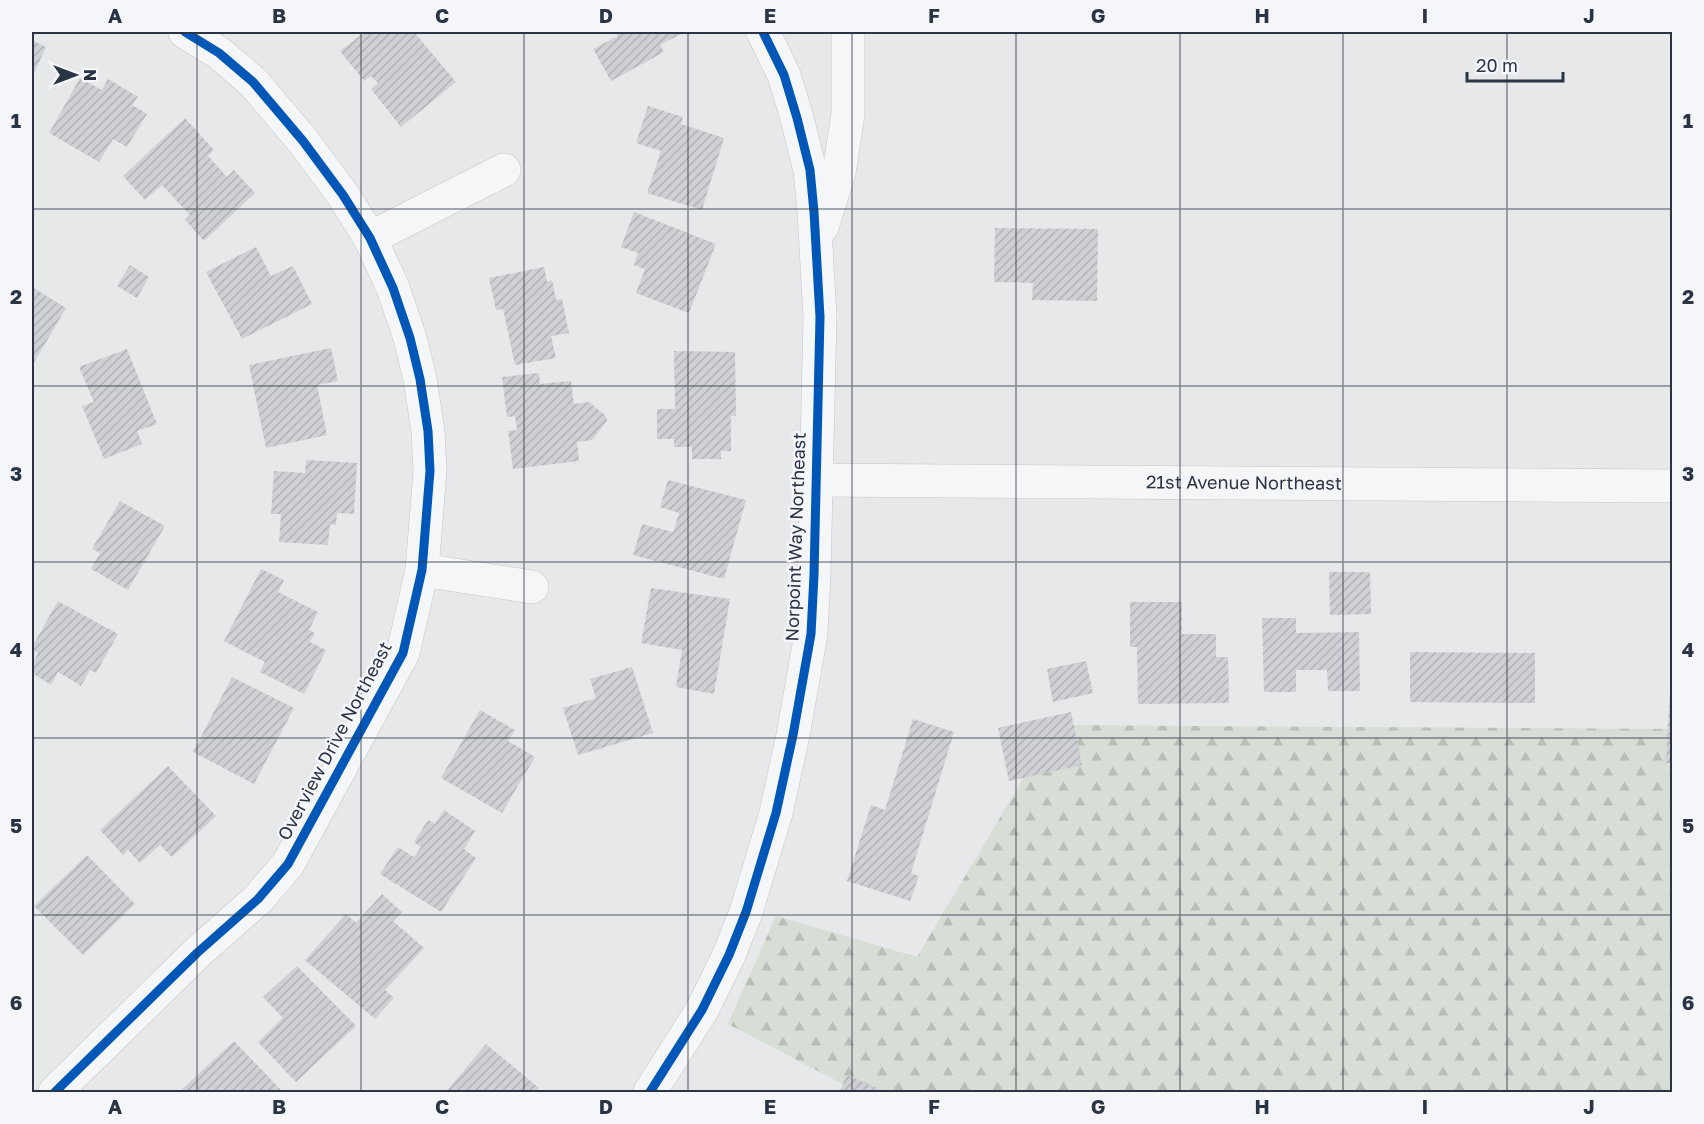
<svg xmlns="http://www.w3.org/2000/svg" width="1704" height="1124" viewBox="0 0 1704 1124" font-family="'Golos Text',sans-serif">
	<defs>
		<pattern id="forest-firs" width="22" height="20" patternUnits="userSpaceOnUse" patternTransform="scale(1.5)"><rect width="22" height="20" fill="#d6ded6"/><path d="M5 1l3.5 6h-7zM16 11l3.5 6h-7z" fill="#b8bfb9"/></pattern>
		<pattern id="building-hatch" width="6" height="6" patternUnits="userSpaceOnUse" patternTransform="scale(1.5)"><rect width="6" height="6" fill="#ced0d3"/><path d="M-1 1l2-2M0 6l6-6M5 7l2-2" fill="none" stroke="#b1b3b6"/></pattern>
	</defs>
	<rect width="100%" height="100%" fill="#e6e8ea"/>
	<polygon fill="url(#forest-firs)" points="1055,725 1672,729 1672,1092 858,1092 728,1024 776,916 917,957"/>
	<g fill="url(#building-hatch)">
		<polygon points="365,32 414,32 456,82 401,127 371,89 378,83 371,76 364,81 340,51"/>
		<polygon points="616,32 679,32 681,34 660,45 664,52 611,81 593,49 618,36"/>
		<polygon points="32,40 46,47 32,78"/>
		<polygon points="80,78 102,90 108,79 138,97 132,105 147,114 127,147 113,139 99,162 49,133"/>
		<polygon points="648,106 683,117 681,124 724,138 702,210 647,193 661,151 636,143"/>
		<polygon points="185,118 214,150 208,156 227,177 234,170 255,193 204,241 185,220 190,215 162,185 145,200 123,176"/>
		<polygon points="634,212 716,244 689,313 636,293 645,269 634,265 638,253 621,247"/>
		<polygon points="995,228 1098,229 1097,301 1032,300 1033,283 994,282"/>
		<polygon points="256,247 271,276 293,266 312,304 242,339 206,272"/>
		<polygon points="130,265 149,277 137,298 117,286"/>
		<polygon points="544,267 547,282 552,280 556,300 562,299 569,333 551,336 556,358 515,365 503,309 496,310 489,278"/>
		<polygon points="32,287 66,308 32,366"/>
		<polygon points="331,348 338,381 317,385 327,435 266,448 249,365"/>
		<polygon points="127,349 157,424 137,431 142,444 104,459 82,406 94,402 79,367"/>
		<polygon points="674,351 735,352 736,416 731,416 731,451 721,451 721,459 692,459 692,447 674,447 674,439 657,439 657,409 675,409"/>
		<polygon points="539,373 540,384 571,381 574,404 589,402 606,416 607,421 592,440 577,442 579,461 513,469 508,431 517,430 515,416 507,417 502,377"/>
		<polygon points="306,460 357,463 354,514 337,513 336,525 330,524 328,545 279,542 281,514 271,514 274,471 305,473"/>
		<polygon points="668,480 746,500 724,579 633,555 642,524 673,532 679,513 660,507"/>
		<polygon points="120,501 165,526 128,590 91,569 100,553 92,549"/>
		<polygon points="261,569 284,580 278,592 318,612 309,630 315,633 310,642 326,650 304,694 260,672 265,662 224,641"/>
		<polygon points="1329,572 1370,572 1371,614 1330,615"/>
		<polygon points="651,588 730,599 714,694 676,687 682,650 641,643"/>
		<polygon points="58,601 118,634 96,673 90,670 81,686 58,672 51,685 32,673 32,665 38,653 32,650 32,647"/>
		<polygon points="1130,602 1182,602 1182,634 1216,634 1216,657 1228,657 1229,703 1138,704 1137,647 1130,647"/>
		<polygon points="1262,618 1296,618 1296,633 1359,632 1360,691 1328,691 1327,670 1296,670 1296,692 1264,692"/>
		<polygon points="1410,652 1535,653 1535,703 1410,702"/>
		<polygon points="1086,661 1093,693 1053,702 1047,669"/>
		<polygon points="632,667 653,733 578,755 563,708 596,698 590,679"/>
		<polygon points="1671,671 1672,671 1672,763 1666,763"/>
		<polygon points="232,677 294,708 254,784 193,752"/>
		<polygon points="480,710 515,730 508,741 535,757 502,813 441,778"/>
		<polygon points="1071,712 1082,765 1009,781 998,728"/>
		<polygon points="913,719 954,732 911,873 919,876 910,901 847,881 871,805 885,810"/>
		<polygon points="168,766 216,816 172,857 160,845 140,863 128,850 123,855 100,830"/>
		<polygon points="444,810 475,831 464,849 476,858 441,912 380,874 398,847 414,857 421,847 414,842 428,820 435,824"/>
		<polygon points="87,855 135,904 83,955 34,906"/>
		<polygon points="382,894 402,912 393,921 424,948 385,990 394,998 375,1019 305,960 346,914 356,923"/>
		<polygon points="297,966 356,1026 296,1082 258,1042 283,1018 263,997"/>
		<polygon points="234,1041 283,1092 179,1092"/>
		<polygon points="486,1044 539,1088 535,1092 446,1092"/>
		<polygon points="847,1075 886,1092 839,1092"/>
	</g>
	<g fill="none" stroke-linecap="round" stroke-linejoin="round">
		<defs>
			<g id="minor">
				<polyline points="822,227 839,173 848,114 848,32"/>
				<polyline points="370,238 504,170"/>
				<path id="s1" d="M816,480l856,6"/>
				<polyline points="422,570 532,587"/>
				<polyline points="55,1092 197,953 258,899 288,864 403,653 422,570 430,471 428,431 420,379 410,338 393,288 370,238 343,195 303,141 253,82 219,53 185,32"/>
				<polyline points="650,1092 702,1010 729,955 746,912 776,813 793,735 811,634 814,575 820,317 814,212 810,170 797,118 784,75 763,32"/>
			</g>
		</defs>
		<use href="#minor" stroke="#c4c6c8" stroke-width="34"/>
		<use href="#minor" stroke="#f5f6f7" stroke-width="33"/>
		<defs>
			<g id="cycleway">
				<polyline points="55,1092 197,953 258,899 288,864 403,653 422,570 430,471 428,431 420,379 410,338 393,288 370,238 343,195 303,141 253,82 219,53 185,32"/>
				<polyline points="650,1092 702,1010 729,955 746,912 776,813 793,735 811,634 814,575 820,317 814,212 810,170 797,118 784,75 763,32"/>
			</g>
		</defs>
		<use href="#cycleway" stroke="#f4f6f9" stroke-width="13"/>
		<use href="#cycleway" stroke="#0057b8" stroke-width="9"/>
	</g>
	<path fill="none" stroke="#2b3445" stroke-width="1.5" stroke-opacity="0.55" d="M197,32v1060M361,32v1060M524,32v1060M688,32v1060M852,32v1060M1016,32v1060M1180,32v1060M1343,32v1060M1507,32v1060M32,209h1640M32,386h1640M32,562h1640M32,738h1640M32,915h1640"/>
	<g text-anchor="middle" stroke-width="5" stroke-linejoin="round" paint-order="stroke">
		<g font-size="18" fill="#2b3445" stroke="#f4f6f9">
			<text dy="6" stroke="none"><textPath href="#s1" startOffset="428">21st Avenue Northeast</textPath></text>
			<text transform="translate(796 537) rotate(-88)" y="6">Norpoint Way Northeast</text>
			<text transform="translate(335 741) rotate(-62)" y="6">Overview Drive Northeast</text>
		</g>
	</g>
	<rect width="1704" height="1124" fill="none" stroke="#f4f6f9" stroke-width="66"/>
	<g transform="translate(75 75) rotate(90)" stroke="#f4f6f9" stroke-width="4.5" paint-order="stroke">
	<path d="M0-4.5L10 22L0 15L-10 22Z" fill="#2b3445"/>
	<text y="-9" font-size="16" font-weight="bold" text-anchor="middle" fill="#2b3445">N</text>
	</g>
	<path d="M1467 72v9h96v-9" fill="none" stroke="#2b3445" stroke-width="3"/>
	<text x="1476" y="72" font-size="18" fill="#2b3445" stroke="#f4f6f9" stroke-width="4.5" paint-order="stroke">20 m</text>
	<rect x="33" y="33" width="1638" height="1058" fill="none" stroke="#2b3445" stroke-width="2"/>
	<g font-size="20" text-anchor="middle" font-weight="bold" fill="#2b3445">
		<text x="115" y="23">A</text>
		<text x="279" y="23">B</text>
		<text x="442" y="23">C</text>
		<text x="606" y="23">D</text>
		<text x="770" y="23">E</text>
		<text x="934" y="23">F</text>
		<text x="1098" y="23">G</text>
		<text x="1262" y="23">H</text>
		<text x="1425" y="23">I</text>
		<text x="1589" y="23">J</text>
		<text x="16" y="128">1</text>
		<text x="1688" y="128">1</text>
		<text x="16" y="304">2</text>
		<text x="1688" y="304">2</text>
		<text x="16" y="481">3</text>
		<text x="1688" y="481">3</text>
		<text x="16" y="657">4</text>
		<text x="1688" y="657">4</text>
		<text x="16" y="833">5</text>
		<text x="1688" y="833">5</text>
		<text x="16" y="1010">6</text>
		<text x="1688" y="1010">6</text>
		<text x="115" y="1114">A</text>
		<text x="279" y="1114">B</text>
		<text x="442" y="1114">C</text>
		<text x="606" y="1114">D</text>
		<text x="770" y="1114">E</text>
		<text x="934" y="1114">F</text>
		<text x="1098" y="1114">G</text>
		<text x="1262" y="1114">H</text>
		<text x="1425" y="1114">I</text>
		<text x="1589" y="1114">J</text>
	</g>
</svg>
